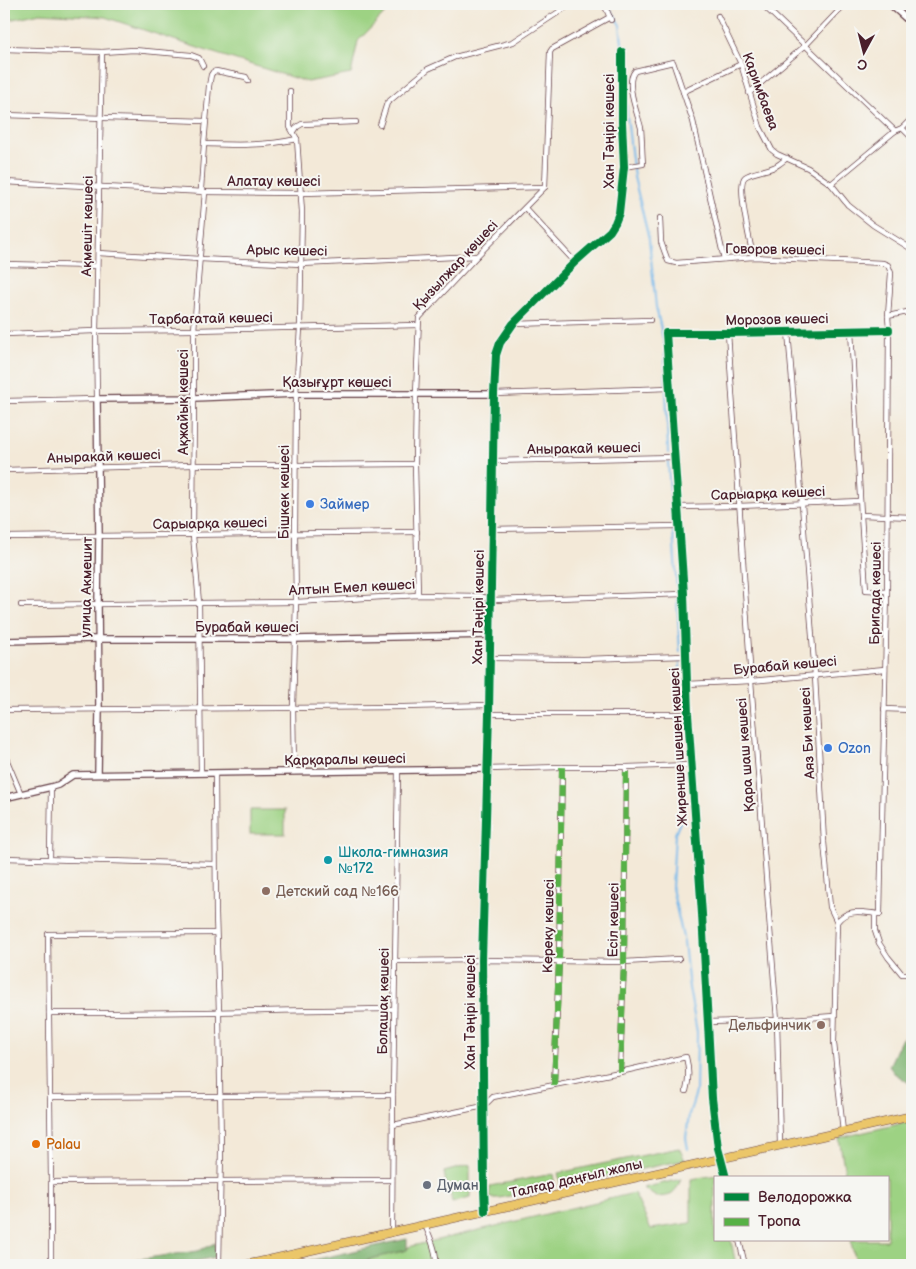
<svg xmlns="http://www.w3.org/2000/svg" width="916" height="1269" viewBox="0 0 916 1269" font-family="'Balsamiq Sans',sans-serif">
	<rect width="100%" height="100%" fill="#f6f6f2"/>
	<filter id="ink" filterUnits="userSpaceOnUse"><feTurbulence type="fractalNoise" baseFrequency=".02" numOctaves="2"/><feDisplacementMap in="SourceGraphic" scale="10" xChannelSelector="R" yChannelSelector="G"/><feConvolveMatrix kernelMatrix="1 2 1 2 8 2 1 2 1" color-interpolation-filters="sRGB"/></filter>
	<filter id="wash" filterUnits="userSpaceOnUse"><feTurbulence type="fractalNoise" baseFrequency=".0096" numOctaves="4" result="noise"/><feDisplacementMap in="SourceGraphic" scale="20" xChannelSelector="R" yChannelSelector="G"/><feGaussianBlur stdDeviation="1.12" result="paint"/><feColorMatrix in="noise" values="0 0 0 0 0 0 0 0 0 0 0 0 0 0 0 0 0 1.4 0 .05"/><feComposite in="paint" operator="in"/></filter>
	<g filter="url(#wash)">
		<rect width="100%" height="100%" fill="#f3e9d8"/>
		<g fill="#9dd283" stroke="#747857">
			<polygon points="4,4 394,4 358,41 351,74 307,82 201,49 105,17 40,13 4,21"/>
			<rect x="250" y="810" width="35" height="24"/>
			<polygon points="912,1121 912,1265 857,1265 851,1243 852,1240 887,1240 887,1178 846,1178 839,1138"/>
			<polygon points="679,1148 685,1160 561,1186 558,1173"/>
			<polygon points="470,1165 470,1198 452,1203 450,1191 447,1190 444,1172"/>
			<polygon points="553,1174 555,1186 500,1198 489,1198 490,1186"/>
			<polygon points="717,1175 718,1178 715,1178 715,1240 731,1240 736,1265 347,1265 408,1249 408,1247 634,1193 651,1229 691,1223 691,1179"/>
			<path d="M681,1179c-7,16 -7,17 -25,18l-13,-9z"/>
		</g>
		<g fill="#7eb471" stroke="#646a4e">
			<polygon points="902,1038 912,1043 912,1085 894,1073 889,1066"/>
			<polygon points="407,1239 407,1250 347,1265 291,1265"/>
			<polygon points="215,1243 215,1257 179,1265 131,1265 139,1259 198,1251"/>
		</g>
		<g fill="none" stroke-linecap="round" stroke-linejoin="round">
			<g stroke="#76b9eb" stroke-width="2">
				<polyline points="607,4 620,25 623,52"/>
				<polyline points="624,67 627,116 634,177 649,239 656,307 665,347 668,453"/>
				<polyline points="668,462 672,522"/>
				<polyline points="673,531 677,590"/>
				<polyline points="677,599 680,652"/>
				<polyline points="679,709 680,661"/>
				<polyline points="679,718 680,762"/>
				<polyline points="681,771 683,815 675,834 672,888 684,942 689,988 697,1032 696,1092 689,1115 686,1138 688,1149"/>
			</g>
		</g>
	</g>
	<g filter="url(#ink)">
		<g fill="none" stroke-linecap="round" stroke-linejoin="round">
			<defs>
				<g id="minor">
					<polyline points="604,4 611,20"/>
					<polyline points="762,4 895,131"/>
					<polyline points="718,16 741,64 760,127 772,150 777,154 808,168 831,184 848,205 873,225 910,248 912,252"/>
					<polyline points="4,49 102,52 134,50 191,55 199,58 203,66"/>
					<polyline points="622,52 622,122 624,167 619,213 615,223 610,231 575,262 513,324 500,343 496,355 494,394 670,388"/>
					<polyline points="290,91 290,127 297,139 302,212 300,328 296,394 295,534 296,602 293,707 294,772"/>
					<polyline points="683,92 741,64"/>
					<polyline points="749,93 806,45 845,4"/>
					<polyline points="4,115 205,121"/>
					<polyline points="380,125 387,103 428,69 455,57 513,42 571,4"/>
					<polyline points="902,128 912,138"/>
					<polyline points="293,133 297,127 302,124 356,122"/>
					<path d="M204,144c31,1 62,2 93,-5"/>
					<path d="M624,167l19,-3c-1,-12 -1,-24 -2,-36 -3,-14 -17,-45 -6,-57l38,-9 20,59 31,138"/>
					<polyline points="4,182 205,192 301,193 545,187"/>
					<polyline points="831,184 895,131 902,128 912,118"/>
					<polyline points="525,208 575,262"/>
					<path d="M660,218l1,24 7,19 8,2 77,-6 130,6 5,2 3,8 -3,43 1,14 -2,261 -7,323c-16,-1 -32,-7 -43,8"/>
					<polyline points="98,253 200,259 301,264 477,256"/>
					<path d="M753,257c-2,-12 -17,-73 -8,-80 6,-5 21,-6 29,-10 5,-2 9,-6 13,-9"/>
					<polyline points="4,264 97,266"/>
					<polyline points="888,316 912,311"/>
					<polyline points="513,324 650,320"/>
					<polyline points="851,330 861,515 866,590 887,591"/>
					<polyline points="788,331 802,504 815,676 824,842 830,907 837,922 834,1043 843,1132"/>
					<polyline points="728,333 751,681 777,1020 780,1145"/>
					<polyline points="4,334 96,331 194,330 418,325"/>
					<polyline points="4,401 97,399 96,331 102,52"/>
					<polyline points="494,461 675,457"/>
					<polyline points="4,470 193,465 295,465 415,464"/>
					<polyline points="678,507 738,506 860,501"/>
					<polyline points="861,515 912,517"/>
					<polyline points="491,529 679,526"/>
					<polyline points="4,537 417,532"/>
					<polyline points="418,595 415,464 416,394 419,318 477,256 545,187 550,52 552,49 610,17"/>
					<polyline points="21,605 296,602 418,595 481,596 490,600 684,594"/>
					<polyline points="490,658 583,659 686,656"/>
					<polyline points="687,684 751,681 885,669"/>
					<polyline points="884,709 912,710"/>
					<polyline points="4,710 404,707 489,705"/>
					<polyline points="489,714 688,714"/>
					<polyline points="5,756 21,794"/>
					<polyline points="487,769 562,767 626,767 692,765"/>
					<polyline points="201,773 199,603 193,535 194,398 194,330 205,192 201,189 204,144 209,86 211,75 213,72 216,71 246,77 248,81"/>
					<polyline points="215,774 216,914 219,1012 221,1150 219,1265"/>
					<polyline points="4,858 215,864"/>
					<polyline points="50,859 51,787"/>
					<polyline points="875,914 875,931 879,943 888,957 902,974 912,974"/>
					<polyline points="395,961 482,960 624,962 679,959"/>
					<path d="M49,1013c115,1 230,-3 345,-4"/>
					<polyline points="708,1022 777,1020 834,1016"/>
					<polyline points="620,1072 624,962 626,767"/>
					<polyline points="554,1085 559,961 562,767"/>
					<polyline points="50,1097 393,1095"/>
					<path d="M393,1125l91,-19 9,-9 127,-25 66,-15c3,11 3,23 0,34"/>
					<polyline points="726,1178 721,1159 718,1148 712,1098 702,914 688,714 684,594 666,333 728,333 889,330"/>
					<polyline points="51,1182 392,1180"/>
					<path d="M425,1225c4,10 14,30 10,40"/>
					<polyline points="392,1232 393,1095 398,770"/>
					<polyline points="739,1240 745,1265"/>
					<polyline points="51,1265 51,1182 48,934 216,933"/>
				</g>
				<g id="tertiary">
					<polyline points="890,4 912,24"/>
					<polyline points="4,641 97,639 294,639 490,635"/>
					<polyline points="98,774 99,709 98,603 99,536 97,399 194,398 296,394 494,394 489,714 482,960 484,1188 485,1211"/>
					<polyline points="4,798 51,787 58,785 73,775 487,769"/>
				</g>
				<polyline id="primary" points="245,1265 912,1116"/>
			</defs>
			<use href="#minor" stroke="#633d45" stroke-width="6"/>
			<use href="#tertiary" stroke="#633d45" stroke-width="8"/>
			<use href="#primary" stroke="#633d45" stroke-width="9"/>
			<use href="#minor" stroke="#fff" stroke-width="4.5"/>
			<use href="#tertiary" stroke="#fff" stroke-width="5.5"/>
			<use href="#primary" stroke="#ebc669" stroke-width="8"/>
			<g stroke="#57b146" stroke-width="6" stroke-dasharray="12 6" stroke-linecap="butt">
				<polyline points="620,1072 624,962 626,767"/>
				<polyline points="554,1085 559,961 562,767"/>
			</g>
			<defs>
				<g id="cycleway">
					<polyline points="726,1178 721,1159 718,1148 712,1098 702,914 688,714 684,594 666,333 728,333 889,330"/>
					<polyline points="485,1211 484,1188 482,960 489,714 494,394 496,355 500,343 513,324 575,262 610,231 615,223 619,213 624,167 622,122 622,52"/>
				</g>
			</defs>
			<use href="#cycleway" stroke="#f6f6f2" stroke-width="11"/>
			<use href="#cycleway" stroke="#00873e" stroke-width="8"/>
		</g>
	</g>
	<g fill="#3f7fe0" stroke="#f6f6f2" stroke-width="2">
		<circle cx="310" cy="504" r="5"/>
		<circle cx="828" cy="748" r="5"/>
	</g>
	<circle fill="#0f9aa8" stroke="#f6f6f2" stroke-width="2" cx="328" cy="860" r="5"/>
	<g fill="#8d6e63" stroke="#f6f6f2" stroke-width="2">
		<circle cx="266" cy="891" r="5"/>
		<circle cx="821" cy="1025" r="5"/>
	</g>
	<circle fill="#e8710a" stroke="#f6f6f2" stroke-width="2" cx="36" cy="1144" r="5"/>
	<circle fill="#6b7280" stroke="#f6f6f2" stroke-width="2" cx="427" cy="1185" r="5"/>
	<g text-anchor="middle" stroke-width="4" stroke-linejoin="round" paint-order="stroke">
		<g font-size="14" fill="#4a1f2b" stroke="#f6f6f2">
			<text transform="translate(761 91) rotate(70)" y="5">Каримбаева</text>
			<text transform="translate(609 131) rotate(-90)" y="5">Хан Тәңірі көшесі</text>
			<text x="274" y="186">Алатау көшесі</text>
			<text transform="translate(87 226) rotate(-89)" y="5">Ақмешіт көшесі</text>
			<text transform="translate(775 249) rotate(1)" y="5">Говоров көшесі</text>
			<text transform="translate(287 250) rotate(1)" y="5">Арыс көшесі</text>
			<text transform="translate(455 265) rotate(-47)" y="5">Қызылжар көшесі</text>
			<text transform="translate(211 318) rotate(-1)" y="5">Тарбағатай көшесі</text>
			<text transform="translate(777 319) rotate(-1)" y="5">Морозов көшесі</text>
			<text x="337" y="387">Қазығұрт көшесі</text>
			<text transform="translate(183 402) rotate(-90)" y="5">Ақжайық көшесі</text>
			<text transform="translate(584 448) rotate(-1)" y="5">Аныракай көшесі</text>
			<text transform="translate(104 456) rotate(-2)" y="5">Аныракай көшесі</text>
			<text transform="translate(284 492) rotate(-90)" y="5">Бішкек көшесі</text>
			<text transform="translate(768 493) rotate(-2)" y="5">Сарыарқа көшесі</text>
			<text transform="translate(210 523) rotate(-1)" y="5">Сарыарқа көшесі</text>
			<text transform="translate(86 587) rotate(-89)" y="5">улица Акмешит</text>
			<text transform="translate(352 587) rotate(-3)" y="5">Алтын Емел көшесі</text>
			<text transform="translate(875 593) rotate(-89)" y="5">Бригада көшесі</text>
			<text transform="translate(478 607) rotate(-89)" y="5">Хан Тәңірі көшесі</text>
			<text x="247" y="632">Бурабай көшесі</text>
			<text transform="translate(785 665) rotate(-5)" y="5">Бурабай көшесі</text>
			<text transform="translate(807 733) rotate(-93)" y="5">Аяз Би көшесі</text>
			<text transform="translate(678 747) rotate(-93)" y="5">Жиренше шешен көшесі</text>
			<text transform="translate(745 755) rotate(-94)" y="5">Қара шаш көшесі</text>
			<text transform="translate(345 759) rotate(-1)" y="5">Қарқаралы көшесі</text>
			<text transform="translate(613 920) rotate(-89)" y="5">Есіл көшесі</text>
			<text transform="translate(548 926) rotate(-89)" y="5">Кереку көшесі</text>
			<text transform="translate(383 1001) rotate(-89)" y="5">Болашақ көшесі</text>
			<text transform="translate(470 1012) rotate(-90)" y="5">Хан Тәңірі көшесі</text>
			<text transform="translate(576 1178) rotate(-13)" y="5">Талғар даңғыл жолы</text>
		</g>
		<g font-size="14" fill="#366cbe" stroke="#f6f6f2" text-anchor="start">
			<text x="320" y="509">Займер</text>
			<text x="838" y="753">Ozon</text>
		</g>
		<g font-size="14" fill="#0d838f" stroke="#f6f6f2" text-anchor="start">
			<text x="338" y="857">Школа-гимназия<tspan x="338" dy="16">№172</tspan></text>
		</g>
		<g font-size="14" fill="#785e54" stroke="#f6f6f2" text-anchor="start">
			<text x="276" y="896">Детский сад №166</text>
			<text x="811" y="1030" text-anchor="end">Дельфинчик</text>
		</g>
		<g font-size="14" fill="#c56008" stroke="#f6f6f2" text-anchor="start">
			<text x="46" y="1149">Palau</text>
		</g>
		<g font-size="14" fill="#5b616d" stroke="#f6f6f2" text-anchor="start">
			<text x="437" y="1190">Думан</text>
		</g>
	</g>
	<rect width="916" height="1269" fill="none" stroke="#f6f6f2" stroke-width="20"/>
	<rect x="714" y="1176" width="175" height="65" fill="#f6f6f2" stroke="#b1a0a2"/>
	<rect x="724" y="1193" width="25" height="8" fill="#00873e" stroke="#b1a0a2"/>
	<text x="758" y="1202" font-size="15" fill="#4a1f2b">Велодорожка</text>
	<rect x="724" y="1218" width="25" height="8" fill="#57b146" stroke="#b1a0a2"/>
	<text x="758" y="1226" font-size="15" fill="#4a1f2b">Тропа</text>
	<g transform="translate(864 52) rotate(187)" stroke="#f6f6f2" stroke-width="4" paint-order="stroke">
	<path d="M0-4L9 19L0 12L-9 19Z" fill="#4a1f2b"/>
	<text y="-8" font-size="14" font-weight="bold" text-anchor="middle" fill="#4a1f2b">С</text>
	</g>
</svg>
